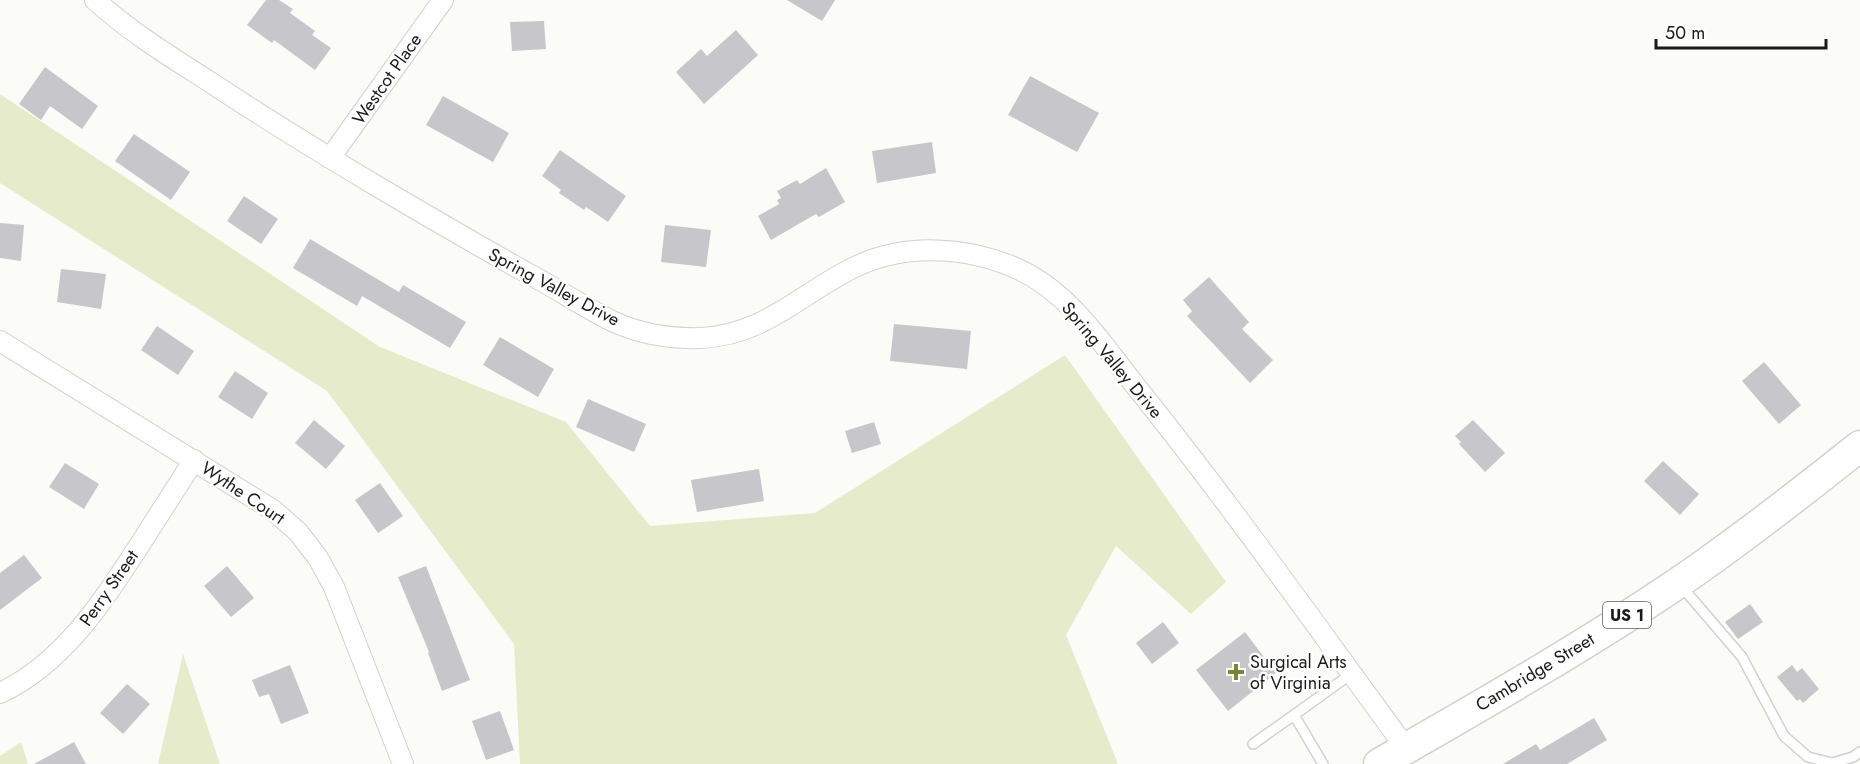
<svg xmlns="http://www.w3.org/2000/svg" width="1860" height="764" viewBox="0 0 1860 764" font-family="Jost,sans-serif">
	<rect width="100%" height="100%" fill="#fbfbf7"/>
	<g fill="#e6ebcc">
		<polygon points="0,94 380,347 566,422 650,526 815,513 1065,355 1226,582 1191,614 1116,546 1066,635 1118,764 520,764 514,644 327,391 0,183"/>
		<polygon points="183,654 220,764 158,764"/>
		<polygon points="21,742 28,764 0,764 0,756"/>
	</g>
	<g fill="#c7c6ca">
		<polygon points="266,0 279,0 293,9 290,13 315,31 312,35 331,48 315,70 274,40 272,43 247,25"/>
		<polygon points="787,0 835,0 822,21"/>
		<polygon points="544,21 546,49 512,51 510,22"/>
		<polygon points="736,30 758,55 704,104 676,72 701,49 707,56"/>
		<polygon points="45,67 98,106 82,129 50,106 41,120 19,104"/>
		<polygon points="1030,76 1099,113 1077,152 1008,115"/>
		<polygon points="443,96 509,133 493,162 426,125"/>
		<polygon points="134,134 190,172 171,200 115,161"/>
		<polygon points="932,142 936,173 877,183 872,151"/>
		<polygon points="560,150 626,196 608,222 586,207 584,210 559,193 561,190 542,176"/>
		<polygon points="826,168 845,202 819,217 816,214 771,240 758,216 779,204 777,200 781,198 777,191 797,180 800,184"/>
		<polygon points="244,196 278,219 261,244 227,221"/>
		<polygon points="0,223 24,225 21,261 0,258"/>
		<polygon points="665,225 711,230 706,267 661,262"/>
		<polygon points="310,239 399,292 403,285 466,322 450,348 362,296 357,306 293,268"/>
		<polygon points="61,269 106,274 101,309 57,302"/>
		<polygon points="1209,277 1249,322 1242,329 1273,360 1250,383 1187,316 1192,311 1183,300"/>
		<polygon points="894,324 971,331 967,369 890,361"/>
		<polygon points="157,326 194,351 178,375 141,350"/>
		<polygon points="500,337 554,369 538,397 483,365"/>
		<polygon points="1764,362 1801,405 1779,424 1742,381"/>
		<polygon points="235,371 268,393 252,419 218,397"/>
		<polygon points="588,399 646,424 634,452 576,427"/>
		<polygon points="314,420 345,446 326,469 295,443"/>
		<polygon points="1473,420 1505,453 1485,472 1459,444 1461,442 1455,436"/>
		<polygon points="874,422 881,444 852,453 845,431"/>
		<polygon points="1663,461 1699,494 1680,515 1644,481"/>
		<polygon points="65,463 99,484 84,509 49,487"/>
		<polygon points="759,469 764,501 697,512 691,480"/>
		<polygon points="380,483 403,516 378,533 355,500"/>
		<polygon points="24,555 42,578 0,610 0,573"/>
		<polygon points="227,566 254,598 231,617 204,586"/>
		<polygon points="426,566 470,680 442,691 428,653 429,652 398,577"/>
		<polygon points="1750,604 1763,622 1738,639 1725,622"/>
		<polygon points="1163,622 1179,643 1152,664 1136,643"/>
		<polygon points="1245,632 1276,673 1228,711 1196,670"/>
		<polygon points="290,665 309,713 281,724 269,694 259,697 252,680"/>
		<polygon points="1792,665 1797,672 1802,668 1819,689 1803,703 1800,699 1797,701 1777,677"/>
		<polygon points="127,684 150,704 123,734 100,713"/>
		<polygon points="500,711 514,750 486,760 472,721"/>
		<polygon points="1594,718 1607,740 1567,764 1503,764 1536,744 1540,750"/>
		<polygon points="74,742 86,764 34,764"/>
	</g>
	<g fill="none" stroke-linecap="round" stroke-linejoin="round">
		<defs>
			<g id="service">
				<polyline points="1682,587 1742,657 1784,736 1808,757 1832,763 1853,757 1860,752"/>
				<polyline points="1294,715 1351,674"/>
				<polyline points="1253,744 1294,715 1323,764"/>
			</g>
			<g id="minor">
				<path d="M95,0c35,32 76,57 115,82 56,37 113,72 170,106 56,33 111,65 167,96 21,12 43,26 65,37 28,13 59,18 89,17 63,-3 98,-43 150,-69 52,-27 117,-23 169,1 53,25 86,80 122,124 92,115 177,236 264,354"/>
				<polyline points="330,158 443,0"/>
				<polyline points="0,341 273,510 298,532 318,558 334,587 403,764"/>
				<path d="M0,693c62,-29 101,-89 137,-144 19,-30 38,-59 57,-89"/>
			</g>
			<path id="primary" d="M1379,764c101,-58 203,-116 299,-181 63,-43 123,-90 182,-137"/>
		</defs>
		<use href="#service" stroke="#d1d1ce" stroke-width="12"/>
		<use href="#minor" stroke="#d1d1ce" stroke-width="22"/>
		<use href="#primary" stroke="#d1d1ce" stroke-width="33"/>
		<use href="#service" stroke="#fff" stroke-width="9"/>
		<use href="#minor" stroke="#fff" stroke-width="20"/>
		<use href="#primary" stroke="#fff" stroke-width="30"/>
	</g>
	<path fill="#788634" stroke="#fff" stroke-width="2" d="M1233 663h6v6h6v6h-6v6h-6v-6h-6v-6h6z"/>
	<g text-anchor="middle" stroke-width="5" stroke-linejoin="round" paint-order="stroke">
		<rect fill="#fff" stroke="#5f5f5d" stroke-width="1.5" x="1603" y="602" width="48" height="26" rx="4.5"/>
		<g font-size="16" font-weight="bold" fill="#1a1a18">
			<text x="1627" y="621">US 1</text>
		</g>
		<g font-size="18" fill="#1a1a18" stroke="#fff">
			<text transform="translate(387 79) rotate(-55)" y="6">Westcot Place</text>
			<text transform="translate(554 287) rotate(28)" y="6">Spring Valley Drive</text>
			<text transform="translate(1112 360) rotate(50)" y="6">Spring Valley Drive</text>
			<text transform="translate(243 493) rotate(34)" y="6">Wythe Court</text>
			<text transform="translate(109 588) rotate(-55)" y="6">Perry Street</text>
			<text transform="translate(1535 672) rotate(-31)" y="6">Cambridge Street</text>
		</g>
		<g font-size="18" fill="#1a1a18" stroke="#fff" text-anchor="start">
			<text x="1250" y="668">Surgical Arts<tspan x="1250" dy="21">of Virginia</tspan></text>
		</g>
	</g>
	<path d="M1656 39v9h170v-9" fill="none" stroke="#1a1a18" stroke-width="3"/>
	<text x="1665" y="39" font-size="18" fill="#1a1a18" stroke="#ffffff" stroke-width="4.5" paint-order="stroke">50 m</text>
</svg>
